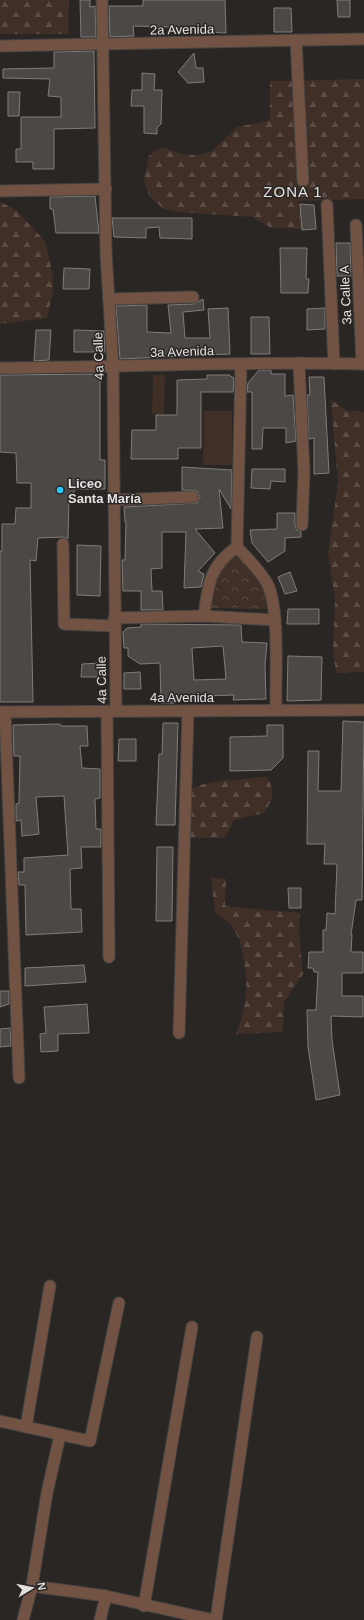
<svg xmlns="http://www.w3.org/2000/svg" width="364" height="1620" viewBox="0 0 364 1620" font-family="Arial,sans-serif">
	<defs>
		<pattern id="forest-firs" width="22" height="20" patternUnits="userSpaceOnUse"><rect width="22" height="20" fill="#402f26"/><path d="M5 1l3.5 6h-7zM16 11l3.5 6h-7z" fill="#5b4d45"/></pattern>
		<pattern id="park-crowns" width="20" height="18" patternUnits="userSpaceOnUse"><rect width="20" height="18" fill="#402f26"/><path d="M2 6a3 3 0 1 1 6 0M12 15a3 3 0 1 1 6 0" fill="none" stroke="#5b4d45"/></pattern>
	</defs>
	<rect width="100%" height="100%" fill="#292624"/>
	<g fill="#402f26">
		<polygon points="153,375 165,375 164,414 152,414"/>
		<polygon points="204,411 232,411 232,465 203,465"/>
	</g>
	<g fill="url(#forest-firs)">
		<polygon points="0,0 69,0 68,34 0,34"/>
		<polygon points="364,79 364,199 299,201 302,229 271,228 252,217 177,212 163,209 149,195 144,180 149,156 157,149 166,148 180,154 196,155 211,152 237,127 270,120 270,81"/>
		<polygon points="0,202 16,210 45,241 53,276 53,292 47,318 0,324"/>
		<polygon points="331,400 346,410 364,412 364,672 336,673 333,650 335,600 328,553 338,483"/>
		<path d="M259,777h8c9,15 6,22 -3,36l-30,7 -9,18h-37l2,-47c7,-11 54,-11 69,-14z"/>
		<path d="M211,877l15,2 -1,27 75,7 -1,19 4,42 -19,28 -1,30 -47,2c11,-30 13,-47 7,-79 -2,-10 -5,-22 -13,-31 -4,-4 -10,-7 -15,-11z"/>
	</g>
	<path fill="url(#park-crowns)" d="M237,544c14,21 29,40 31,65l-62,-1 2,-26z"/>
	<g fill="#4c4846" stroke="#807c7a" fill-rule="evenodd">
		<polygon points="80,0 90,0 90,7 95,6 96,37 81,37"/>
		<polygon points="143,0 225,0 226,33 207,32 171,32 171,27 133,26 134,36 110,37 109,6 143,6"/>
		<polygon points="337,0 350,0 350,17 338,17"/>
		<polygon points="274,8 291,8 292,32 274,32"/>
		<polygon points="94,51 95,128 54,129 54,169 33,169 33,162 16,162 16,149 21,149 21,117 61,117 61,97 48,96 50,79 3,78 3,69 54,68 54,52"/>
		<polygon points="194,53 196,68 203,68 204,82 188,83 178,72"/>
		<polygon points="142,73 155,74 154,90 162,90 161,124 157,128 157,134 144,133 144,106 131,106 132,90 142,90"/>
		<polygon points="8,92 20,92 19,116 8,116"/>
		<polygon points="95,196 99,233 56,233 53,209 50,209 50,197"/>
		<polygon points="300,204 314,205 316,229 302,230"/>
		<polygon points="112,218 192,218 192,239 160,238 159,227 146,228 146,238 114,237"/>
		<polygon points="336,243 350,243 351,276 337,276"/>
		<polygon points="280,248 307,248 306,279 309,279 308,293 281,293"/>
		<polygon points="64,268 90,269 89,289 63,289"/>
		<polygon points="203,299 204,310 183,312 185,338 210,338 208,309 228,308 230,354 120,359 116,306 147,305 147,332 171,333 168,305 193,304"/>
		<polygon points="325,308 325,329 307,330 307,309"/>
		<polygon points="251,317 269,317 270,354 251,354"/>
		<polygon points="36,330 51,330 49,360 34,361"/>
		<polygon points="74,330 104,331 105,352 74,352"/>
		<polygon points="259,370 271,370 271,374 285,374 285,396 293,395 296,441 286,443 286,428 263,428 262,449 252,449 252,392 247,392 248,383"/>
		<polygon points="100,374 100,460 105,460 105,489 74,489 74,497 69,497 68,539 63,537 38,538 36,561 30,560 33,702 0,702 0,551 2,551 2,524 15,524 16,508 31,508 31,483 17,483 16,453 0,452 0,375"/>
		<polygon points="207,375 229,375 234,378 233,392 201,392 201,448 178,448 178,459 131,459 132,430 156,430 156,415 177,415 177,380 207,379"/>
		<polygon points="309,377 324,377 329,473 314,474 314,438 309,439 307,395 310,395"/>
		<polygon points="182,467 232,470 231,509 219,489 223,528 195,529 215,553 198,571 204,574 201,587 184,588 186,532 162,532 162,568 151,569 152,591 162,591 163,610 141,610 141,591 123,591 122,560 125,560 126,522 125,522 124,507 197,503 200,497 197,491 182,490"/>
		<polygon points="252,469 285,469 285,482 271,481 270,489 251,488"/>
		<polygon points="277,513 295,513 295,525 296,529 301,532 301,537 285,538 285,551 268,562 252,543 250,530 277,529"/>
		<polygon points="77,545 101,546 100,596 77,595"/>
		<polygon points="290,572 297,591 285,594 278,577"/>
		<polygon points="288,609 319,609 319,624 287,624"/>
		<path d="M141,624l100,1 1,17 25,1 -2,21 1,35 -33,1 1,-5 -28,1 -1,4h-30v3h-14l-1,-40 -20,1 -12,-8v-8h-4l-1,-16 4,-4 14,-1zM223,646l3,33 -32,1 -2,-32z"/>
		<polygon points="288,656 322,657 321,700 287,701"/>
		<polygon points="101,663 102,677 81,677 82,664"/>
		<polygon points="140,672 141,689 124,689 124,673"/>
		<polygon points="343,721 364,722 362,900 356,900 351,935 352,935 351,952 363,952 363,973 342,973 342,996 363,996 363,1017 331,1016 332,1040 340,1095 316,1100 308,1047 307,1010 316,1010 318,972 314,972 313,968 308,968 309,952 323,952 323,930 326,930 327,913 335,914 337,864 324,864 325,844 307,844 308,751 319,751 318,791 341,791"/>
		<polygon points="163,723 178,723 175,825 156,825 159,754 162,754"/>
		<polygon points="60,724 61,726 87,726 88,746 80,746 82,768 100,769 100,798 95,799 96,829 101,829 101,847 81,847 82,868 70,869 71,909 81,909 82,932 26,935 25,885 19,885 18,872 24,872 24,858 68,855 64,796 36,797 39,834 22,836 21,820 16,821 16,804 19,803 20,756 14,756 13,725"/>
		<polygon points="267,725 283,725 283,758 271,770 230,771 230,737 267,736"/>
		<polygon points="119,739 136,739 136,761 118,761"/>
		<polygon points="157,847 173,847 172,921 156,921"/>
		<polygon points="288,888 301,888 301,908 289,908"/>
		<polygon points="84,965 86,982 25,986 25,968"/>
		<polygon points="0,991 9,991 9,1004 0,1007"/>
		<polygon points="87,1004 89,1033 58,1034 58,1051 41,1052 40,1034 46,1033 44,1007"/>
		<polygon points="10,1028 11,1046 0,1047 0,1029"/>
	</g>
	<g fill="none" stroke-linecap="round" stroke-linejoin="round">
		<defs>
			<g id="minor">
				<polyline points="102,0 106,253 113,367 116,711"/>
				<polyline points="296,40 303,181"/>
				<polyline points="0,46 364,39"/>
				<polyline points="0,191 106,189"/>
				<polyline points="327,205 334,364"/>
				<polyline points="356,225 362,364"/>
				<polyline points="109,299 193,297"/>
				<polyline points="299,363 304,472 302,525"/>
				<path d="M241,364l-4,183c11,12 24,24 31,38 12,27 7,93 8,125"/>
				<path d="M0,368c121,-1 243,-7 364,-4"/>
				<polyline points="113,500 193,497"/>
				<polyline points="63,544 64,624 114,626"/>
				<path d="M204,616c4,-31 5,-50 33,-69"/>
				<polyline points="114,618 204,616 275,620"/>
				<polyline points="107,711 109,957"/>
				<polyline points="5,712 19,1078"/>
				<polyline points="179,1033 188,711"/>
				<polyline points="0,1421 90,1441 119,1303"/>
				<polyline points="26,1427 50,1286"/>
				<polyline points="32,1586 106,1596 214,1620"/>
				<polyline points="144,1606 192,1327"/>
				<polyline points="23,1620 32,1586 47,1493 60,1435"/>
				<polyline points="100,1620 106,1596"/>
				<polyline points="216,1620 257,1337"/>
			</g>
			<polyline id="tertiary" points="0,712 364,710"/>
		</defs>
		<use href="#minor" stroke="#474442" stroke-width="13"/>
		<use href="#tertiary" stroke="#474442" stroke-width="13"/>
		<use href="#minor" stroke="#725343" stroke-width="11"/>
		<use href="#tertiary" stroke="#725343" stroke-width="11"/>
	</g>
	<circle fill="#29c8ff" stroke="#292624" stroke-width="1.5" cx="60" cy="490" r="4"/>
	<g text-anchor="middle" stroke-width="3" stroke-linejoin="round" paint-order="stroke">
		<g font-size="13" fill="#e4e1e0" stroke="#292624">
			<text transform="translate(182 29) rotate(-1)" y="5">2a Avenida</text>
			<text transform="translate(345 295) rotate(-93)" y="5">3a Calle A</text>
			<text transform="translate(182 351) rotate(-2)" y="5">3a Avenida</text>
			<text transform="translate(98 356) rotate(-92)" y="5">4a Calle</text>
			<text transform="translate(101 680) rotate(-91)" y="5">4a Calle</text>
			<text x="182" y="702">4a Avenida</text>
		</g>
		<g font-size="13" font-weight="bold" fill="#e4e1e0" stroke="#292624" text-anchor="start">
			<text x="68" y="488">Liceo<tspan x="68" dy="15">Santa María</tspan></text>
		</g>
		<g font-size="15" letter-spacing="1" fill="#e4e1e0" stroke="#292624">
			<text x="293" y="197">ZONA 1</text>
		</g>
	</g>
	<g transform="translate(32 1588) rotate(80)" stroke="#292624" stroke-width="3" paint-order="stroke">
	<path d="M0-3L7 15L0 10L-7 15Z" fill="#e4e1e0"/>
	<text y="-6" font-size="11" font-weight="bold" text-anchor="middle" fill="#e4e1e0">N</text>
	</g>
</svg>
